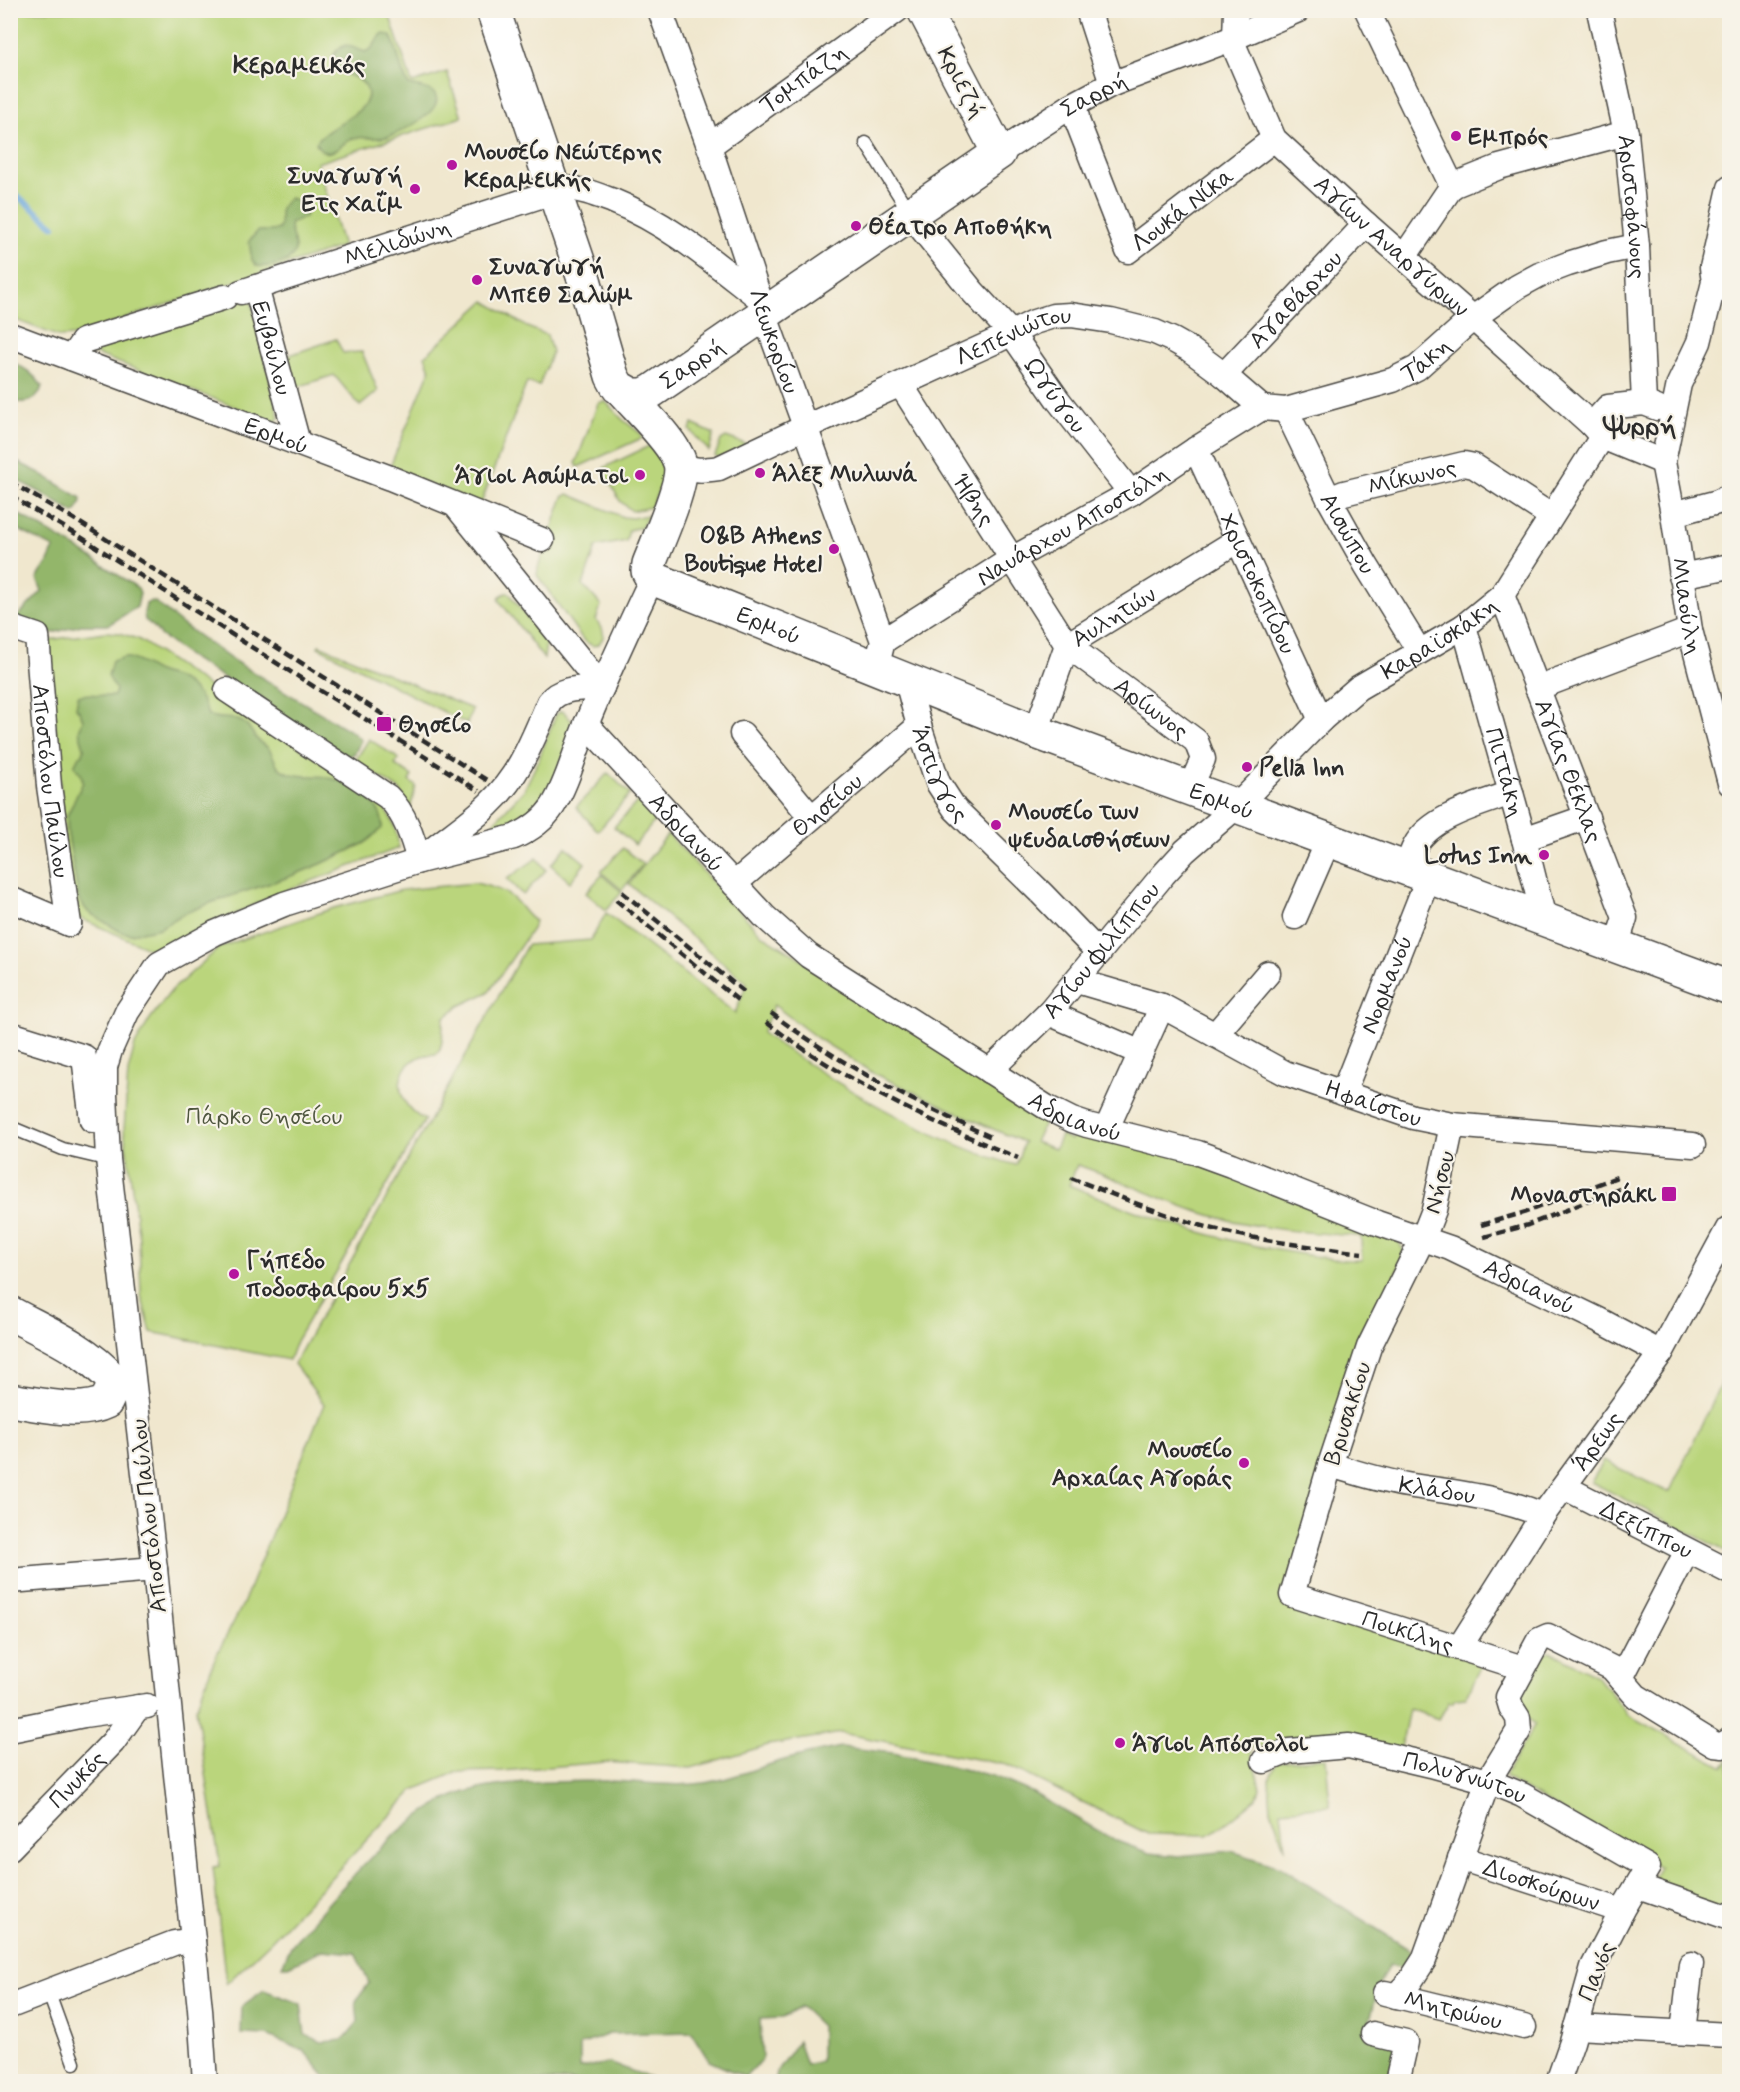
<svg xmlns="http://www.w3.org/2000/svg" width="1740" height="2092" viewBox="0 0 1740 2092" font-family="Mynerve,sans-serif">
	<rect width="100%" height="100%" fill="#f7f3e8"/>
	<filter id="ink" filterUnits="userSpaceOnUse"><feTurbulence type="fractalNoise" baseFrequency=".0167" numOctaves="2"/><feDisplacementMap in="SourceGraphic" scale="12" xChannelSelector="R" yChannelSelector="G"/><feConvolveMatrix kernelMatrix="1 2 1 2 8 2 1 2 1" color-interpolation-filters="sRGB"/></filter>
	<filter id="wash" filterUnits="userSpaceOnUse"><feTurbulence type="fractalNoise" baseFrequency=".008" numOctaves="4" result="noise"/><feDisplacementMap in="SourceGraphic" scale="24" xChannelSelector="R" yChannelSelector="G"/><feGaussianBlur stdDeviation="1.35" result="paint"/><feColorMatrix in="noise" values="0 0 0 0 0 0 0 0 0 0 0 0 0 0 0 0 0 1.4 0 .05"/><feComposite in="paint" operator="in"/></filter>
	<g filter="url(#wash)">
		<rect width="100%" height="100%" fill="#f0e7ce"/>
		<g fill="#bad57b" stroke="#728053" stroke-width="1.5" fill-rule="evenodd">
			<polygon points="10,11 388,11 412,83 447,72 462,117 317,163 343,246 73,336 60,337 11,318"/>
			<polygon points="250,295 279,418 275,422 88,351"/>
			<polygon points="485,301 527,327 547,335 552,352 539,386 527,382 480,506 389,469 430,370 425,356"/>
			<polygon points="336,339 343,353 362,352 378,391 360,406 334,375 297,387 287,356"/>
			<polygon points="605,401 622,419 641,434 642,438 578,467 576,463 598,403"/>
			<polygon points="692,424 714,434 709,451 690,430"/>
			<polygon points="726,437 754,447 718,458 715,456 721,440"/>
			<path d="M649,446h3c20,26 11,34 -1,61l-19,4 -12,-10 -17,-31 2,-3z"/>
			<polygon points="568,494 623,517 632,518 648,515 642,527 629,530 626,541 596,547 583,585 601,605 596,620 602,628 604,636 599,644 593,646 584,641 537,575 538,568 563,497"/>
			<polygon points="506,593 509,593 546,643 544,659 499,600 500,596"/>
			<path d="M105,632l14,1 19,6 232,155c19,14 26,31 29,54l-122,46 -120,58 -87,-38 -21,-274z"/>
			<polygon points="319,645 472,709 467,724 318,647"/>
			<path d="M560,711l4,1 11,13c-13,35 -22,77 -55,98 -10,6 -25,7 -36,10l40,-43 14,-29 18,-46z"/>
			<polygon points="369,739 399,759 395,765 412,776 409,781 416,786 409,813 400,790 355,761"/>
			<polygon points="608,773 630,794 598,831 576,807"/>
			<polygon points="639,800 658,817 635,845 614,827"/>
			<path d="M668,834l94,101 288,175 -15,32 20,7 6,-14 10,5 3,-16 137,37 187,79 6,12 -121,347 200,64 -17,35 -11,1 -3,4 -3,-1 -10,17 -30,-10 -9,43c-43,-3 -110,-15 -150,-4l10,40 -3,10 -28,23 -21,14 -60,-1 -141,-69 -166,-32 -73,12 -77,23 -86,-6 -103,9 -45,1 -43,18 -143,151 -45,43 -13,-117 7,-1 -24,-158 20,-52 27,-52 81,-200 -30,-40 233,-419 64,-5 15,-27 129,100 12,-30 -118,-99zM774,1005l43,33 56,35 122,57 29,12 -8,23c-85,-23 -182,-82 -254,-132zM1077,1165c39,12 77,32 116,45 54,18 112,23 168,26l1,24c-23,1 -49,-4 -73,-8 -79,-13 -146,-36 -220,-67z"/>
			<polygon points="566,847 585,863 570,882 551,865"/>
			<polygon points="623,848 643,864 622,890 601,872"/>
			<polygon points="537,858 546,870 523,895 507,879"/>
			<polygon points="602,875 622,892 606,910 586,893"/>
			<path d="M475,883c14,3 30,7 40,17 7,7 11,16 20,21l-3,8 -43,63 -30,14 -15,12c-3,13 1,25 -7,36 -44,0 -49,48 -12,66l-129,221 -7,19 -138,-28 -10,-37 -2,-56 -15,-109 4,-58 7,-27 15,-26 21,-28 49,-44 114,-39 68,-18z"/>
			<polygon points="1729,1366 1729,1553 1591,1482 1604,1461 1668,1492 1670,1491"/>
			<polygon points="1550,1651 1597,1676 1628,1715 1724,1767 1729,1759 1729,1913 1650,1885 1660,1867 1504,1777 1535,1724 1515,1709 1540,1654"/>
			<polygon points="1326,1758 1330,1806 1281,1810 1285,1849 1271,1810 1269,1779 1277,1762"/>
		</g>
		<g fill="#93b66b" stroke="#5f704b" stroke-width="1.5">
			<path d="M382,34l8,1c10,15 8,35 19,50 6,2 22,3 26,9 11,17 -37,40 -48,43 -12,3 -22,-1 -33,1 -10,2 -18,17 -29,14 -4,-1 -7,-5 -9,-9 8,-17 63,-31 50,-56 -6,-11 -23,-12 -32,-19 -5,-12 2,-19 12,-23l19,7 6,-3z"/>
			<path d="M290,198l6,2 11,11 -2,6 -14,6 -1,4c1,7 6,16 5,24 -3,13 -28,17 -38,15l-5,-6 -3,-19 9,-10h15l6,-2c5,-14 -6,-17 11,-31z"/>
			<path d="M11,362c14,5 23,12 31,24 -4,17 -17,17 -31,16z"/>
			<path d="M11,459l27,13 43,26c0,7 -2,10 -7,15l-34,-21 -29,-15z"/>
			<polygon points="11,510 78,549 138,588 140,593 137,607 108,625 81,625 53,633 44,633 13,621 42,591 37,578 47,564 54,548 11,526"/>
			<polygon points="151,601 155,602 182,624 231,659 352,732 361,740 355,753 348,757 274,709 261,697 247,692 188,656 160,635 154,627 145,620 144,613 146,604"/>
			<path d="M125,657c14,3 23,10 35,16 5,2 10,2 14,4 19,7 28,20 34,38 12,6 28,0 39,10 4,5 7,11 11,15 3,4 8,5 11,9 6,8 5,17 15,22 13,7 28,4 41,6 24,4 60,25 57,51l-17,15 -44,21 -35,14 -73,24 -30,12 -23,14 -29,6 -10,-2 -33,-20 -9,-12 -11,-65 -1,-19 16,-34 -2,-8 -7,-8 4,-8 5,-4 1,-6 -5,-17 4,-11 -3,-8 -4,-4 2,-12c15,-5 22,2 36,0l2,-6 -8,-14 4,-15z"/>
			<path d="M841,1747l52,6 100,23 40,17 81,47 35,13 30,3 52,-5 49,16 136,87 -14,14 -13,-3 -11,21 -12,51 35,8 -9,36h-617l3,-12 20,-28 8,24 15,-4v-35l-20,-19 -19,11 -22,1 2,41 -17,17 -36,-16 -18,-29 -82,2 -29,11v23l29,-5 40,14 2,4h-327l1,-5 -21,-25 -37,-16 -26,-1 1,-28 22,-16 37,14 4,31 17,7 21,-2 15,-18 -2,-21 13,-18 -14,-30 -33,-3 -34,16h-6l9,-20c41,-47 106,-128 164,-150 36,-15 104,-14 144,-15 35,-1 70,7 105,2 30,-4 58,-18 88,-25 16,-5 32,-7 49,-11z"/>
		</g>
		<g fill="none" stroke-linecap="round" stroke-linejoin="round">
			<polyline stroke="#6aa7db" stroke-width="6" points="10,190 54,226"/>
		</g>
	</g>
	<g filter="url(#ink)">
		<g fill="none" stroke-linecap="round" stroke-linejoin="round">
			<defs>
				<g id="lane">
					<polyline points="866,143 910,213"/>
					<polyline points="10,1127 63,1149 97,1157"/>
					<polyline points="48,1991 74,2063"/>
				</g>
				<g id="street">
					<path id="s1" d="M660,10l49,136 60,181 114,314 -7,27"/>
					<polyline points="1088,10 1112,84"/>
					<polyline points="1367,10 1452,186"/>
					<path id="s2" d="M1599,10l27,123 11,113 7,157"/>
					<polyline points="1235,37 1236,10"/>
					<path id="s3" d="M1231,39l43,100 92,85 107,94 119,107"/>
					<path id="s4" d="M1071,106l6,11 -1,1 52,133 146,-112"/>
					<path id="s5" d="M709,146l188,-136"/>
					<path id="s6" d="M999,153l72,-47 41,-22 119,-45 67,-29"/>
					<polyline points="1452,186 1499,167 1626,133"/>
					<path id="s7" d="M1730,188l-18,80 2,14 -15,60 -20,42 -16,78 10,52 17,116 40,153"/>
					<path id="s8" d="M910,214l63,78 39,42 46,66 73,93"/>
					<polyline points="1404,257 1452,186"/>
					<path id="s9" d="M256,287l42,156"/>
					<path id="s10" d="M241,292l324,-104c18,1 32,7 48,13 55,22 99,60 145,96"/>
					<path id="s11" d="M10,335l380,143 152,62"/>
					<polyline points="71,358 83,341 225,297"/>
					<path id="s12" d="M1224,375l142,-151"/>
					<path id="s13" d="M901,385l166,260 129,96 7,18 -13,29"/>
					<path id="s14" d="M1262,408l24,2 107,-30 24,-12 56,-50 44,-31 22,-12 29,-11 39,-12 30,-6"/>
					<polyline points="1657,408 1644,403 1608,407 1592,425 1602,437 1663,462"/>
					<path id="s15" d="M1286,410l43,89 37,66 53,86"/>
					<path id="s16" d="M1196,449l125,271"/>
					<path id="s17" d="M680,463c12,9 25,7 39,5l80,-38 197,-89 38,-19 19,-6 18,-1 40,6 44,11 18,8 16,9 35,26 38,33"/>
					<path id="s18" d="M1329,499l15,-6 120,-29 10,2 77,50"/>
					<polyline points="457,507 602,687"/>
					<polyline points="1673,514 1718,502 1730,496"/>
					<polyline points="1681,576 1730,566"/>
					<path id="s19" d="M1502,595l123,323 -9,28"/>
					<path id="s20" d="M1464,626l60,213 20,80"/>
					<path id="s21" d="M10,627l27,9 12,150 20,138"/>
					<path id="s22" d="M883,641l129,-82 119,-66 65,-44 66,-41"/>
					<path id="s23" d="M907,681l12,45 19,57 17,26 87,85 57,59"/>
					<polyline points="1537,688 1690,630"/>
					<path d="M227,690l161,107c17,16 25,42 31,64 22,-20 48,-35 69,-56 32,-30 44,-64 61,-103 12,-16 35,-13 53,-15"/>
					<path id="s24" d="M586,724l178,192 45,40 237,151 26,13 15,5 111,28 33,12 146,58 73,25 149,72 62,33"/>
					<path id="s25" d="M1036,732l31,-87 171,-105"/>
					<polyline points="742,734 811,817"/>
					<polyline points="1524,839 1587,817"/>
					<path d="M1407,868c2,-7 4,-15 8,-22 16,-30 66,-42 96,-53"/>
					<path id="s26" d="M734,884l185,-158"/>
					<polyline points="10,899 69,924"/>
					<polyline points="1295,917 1329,839"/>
					<path id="s27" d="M1077,981l85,25 123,67 128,44 39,8 241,20"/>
					<polyline points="1049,1013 1141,1053"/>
					<polyline points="10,1034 84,1057 92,1120"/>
					<polyline points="1215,1035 1268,973"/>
					<path id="s28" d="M989,1071l60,-58 114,-138 22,-24 53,-46 83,-85 37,-32 106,-62 38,-31 100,-158"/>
					<path id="s29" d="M1343,1093l86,-217"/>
					<path id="s30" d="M1452,1125l-18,85 -11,28 -54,109 -39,118 -38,130 231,73"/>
					<polyline points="1106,1130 1162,1006"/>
					<path id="s31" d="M1330,1465c25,7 51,16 77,20 48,8 90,11 136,30"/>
					<path id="s32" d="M1564,1487l166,85"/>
					<polyline points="10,1581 155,1569"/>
					<path id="s33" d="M1459,1648l84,-133 118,-162 67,-124"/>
					<polyline points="1621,1678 1687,1551"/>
					<polyline points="10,1730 84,1715 147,1706"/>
					<path id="s34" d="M1264,1761l25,-10 60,-5 81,19 58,16 34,14 126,72 -26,44 -29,56 -21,75 -14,40"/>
					<path id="s35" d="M10,1848l103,-106 25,-35"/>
					<path id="s36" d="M1460,1858l162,53"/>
					<polyline points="1638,1886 1730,1918"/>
					<path id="s37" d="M1385,1993l139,34"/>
					<polyline points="1396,1996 1411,1980 1424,1960 1488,1781 1519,1730 1518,1718 1511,1707 1508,1697 1539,1640 1548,1636 1612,1668 1636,1696 1714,1744 1723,1745 1730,1740"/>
					<polyline points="10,2006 174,1943 193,1940"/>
					<polyline points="1576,2027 1730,2035"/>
					<polyline points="1683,2032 1691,1964"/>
					<polyline points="1373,2034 1406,2042 1397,2082"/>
					<path d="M205,2082l-5,-73 -45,-440 -47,-410 -3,-65v-27l5,-17 17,-38 32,-48 56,-31 69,-29 135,-43 95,-24c16,-7 30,-17 39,-31 15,-24 22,-55 33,-81 20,-50 43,-98 66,-147"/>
				</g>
				<g id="secondary">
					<path id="s38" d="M493,10l90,266 29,100 6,11 14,8h12l8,-4 347,-238 -75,-143"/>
					<path d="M623,391c15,18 51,51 57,72 5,19 -23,80 -31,101l-1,7 4,7"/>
					<path id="s39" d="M652,578l384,154 694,256"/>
					<path d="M10,1313c35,19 76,36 102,66v11l-6,12c-26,13 -67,2 -96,-2"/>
				</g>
			</defs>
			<use href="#lane" stroke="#494743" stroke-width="15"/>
			<use href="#street" stroke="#494743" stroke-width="27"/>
			<use href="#secondary" stroke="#494743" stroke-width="36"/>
			<use href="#lane" stroke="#fff" stroke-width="12"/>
			<use href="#street" stroke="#fff" stroke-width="24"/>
			<use href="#secondary" stroke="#fff" stroke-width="33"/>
			<g stroke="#2b2b2b" stroke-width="4.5" stroke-dasharray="9 4.5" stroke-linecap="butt">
				<polyline points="10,482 74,519 488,781"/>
				<polyline points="10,496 76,534 245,643 479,791"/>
				<polyline points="622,892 744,992"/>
				<polyline points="616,900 740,1002"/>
				<path d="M771,1013c68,51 142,89 220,124"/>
				<path d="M766,1022c80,61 161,98 252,136"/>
				<path d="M1071,1178c41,16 82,33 125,46 54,16 110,22 166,29"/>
				<polyline points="1481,1225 1526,1212 1617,1177"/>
				<polyline points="1484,1237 1528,1225 1622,1188"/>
			</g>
		</g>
	</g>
	<g fill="#b5179e" stroke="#f7f3e8" stroke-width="2">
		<circle cx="1456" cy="136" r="6"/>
		<circle cx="452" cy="165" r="6"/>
		<circle cx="415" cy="189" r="6"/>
		<circle cx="856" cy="226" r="6"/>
		<circle cx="477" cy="280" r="6"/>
		<circle cx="760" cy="473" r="6"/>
		<circle cx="640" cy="475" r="6"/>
		<circle cx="834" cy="549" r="6"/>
		<rect x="376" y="716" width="16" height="16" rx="3"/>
		<circle cx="1247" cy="767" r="6"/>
		<circle cx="996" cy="825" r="6"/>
		<circle cx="1544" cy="855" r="6"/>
		<rect x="1661" y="1186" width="16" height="16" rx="3"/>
		<circle cx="234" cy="1274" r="6"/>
		<circle cx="1244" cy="1463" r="6"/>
		<circle cx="1120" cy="1743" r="6"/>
	</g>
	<g text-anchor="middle" stroke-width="4.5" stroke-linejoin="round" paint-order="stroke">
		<g font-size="24" fill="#2b2b2b" stroke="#f7f3e8">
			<text dy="8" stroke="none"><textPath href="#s5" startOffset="116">Τομπάζη</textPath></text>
			<text transform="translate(962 82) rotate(62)" y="8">Κριεζή</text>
			<text dy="8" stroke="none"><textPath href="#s6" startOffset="112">Σαρρή</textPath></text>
			<text dy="8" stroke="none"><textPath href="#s4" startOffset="225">Λουκά Νίκα</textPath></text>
			<text dy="8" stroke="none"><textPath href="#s2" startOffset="200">Αριστοφάνους</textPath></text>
			<text dy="8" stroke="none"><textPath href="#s10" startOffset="164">Μελιδώνη</textPath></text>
			<text dy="8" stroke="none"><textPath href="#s3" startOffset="268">Αγίων Αναργύρων</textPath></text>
			<text dy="8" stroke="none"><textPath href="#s12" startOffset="104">Αγαθάρχου</textPath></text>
			<text dy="8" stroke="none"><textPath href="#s1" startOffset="350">Λεωκορίου</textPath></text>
			<text dy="8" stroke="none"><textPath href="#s17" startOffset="364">Λεπενιώτου</textPath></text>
			<text dy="8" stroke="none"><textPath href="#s9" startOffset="63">Ευβούλου</textPath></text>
			<text dy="8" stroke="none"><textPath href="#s14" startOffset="174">Τάκη</textPath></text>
			<text dy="8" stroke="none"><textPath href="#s38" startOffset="483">Σαρρή</textPath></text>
			<text dy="8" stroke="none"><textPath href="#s8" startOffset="232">Ωγύγου</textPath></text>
			<text dy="8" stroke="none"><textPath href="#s11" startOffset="285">Ερμού</textPath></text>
			<text dy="8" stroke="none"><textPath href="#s18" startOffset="86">Μίκωνος</textPath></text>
			<text dy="8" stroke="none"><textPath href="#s13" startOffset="136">Ήβης</textPath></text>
			<text dy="8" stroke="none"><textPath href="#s22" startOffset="222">Ναυάρχου Αποστόλη</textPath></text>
			<text dy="8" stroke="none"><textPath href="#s15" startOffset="138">Αισώπου</textPath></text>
			<text dy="8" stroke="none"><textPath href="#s16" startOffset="148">Χριστοκοπίδου</textPath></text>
			<text dy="8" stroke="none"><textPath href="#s7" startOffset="430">Μιαούλη</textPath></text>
			<text dy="8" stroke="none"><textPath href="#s25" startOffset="147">Αυλητών</textPath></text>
			<text dy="8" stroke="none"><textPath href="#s39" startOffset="126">Ερμού</textPath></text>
			<text dy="8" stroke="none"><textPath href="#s28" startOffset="628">Καραϊσκάκη</textPath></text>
			<text dy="8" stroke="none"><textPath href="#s13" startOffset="414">Αρίωνος</textPath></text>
			<text dy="8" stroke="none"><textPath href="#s23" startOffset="99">Άστιγγος</textPath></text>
			<text dy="8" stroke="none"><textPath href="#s19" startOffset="188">Αγίας Θέκλας</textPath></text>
			<text dy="8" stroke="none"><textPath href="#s20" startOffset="152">Πιττάκη</textPath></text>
			<text dy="8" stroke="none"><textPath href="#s21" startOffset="174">Αποστόλου Παύλου</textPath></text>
			<text dy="8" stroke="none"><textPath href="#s39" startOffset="612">Ερμού</textPath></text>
			<text dy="8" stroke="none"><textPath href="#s26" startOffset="122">Θησείου</textPath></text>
			<text dy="8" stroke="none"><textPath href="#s24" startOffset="148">Αδριανού</textPath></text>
			<text dy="8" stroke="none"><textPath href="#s28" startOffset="165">Αγίου Φιλίππου</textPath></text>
			<text dy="8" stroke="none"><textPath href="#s29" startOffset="117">Νορμανού</textPath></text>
			<text dy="8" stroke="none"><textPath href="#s27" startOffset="322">Ηφαίστου</textPath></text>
			<text dy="8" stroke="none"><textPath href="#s24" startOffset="634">Αδριανού</textPath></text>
			<text transform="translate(1439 1182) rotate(-76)" y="8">Νήσου</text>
			<text dy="8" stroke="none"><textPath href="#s24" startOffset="1120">Αδριανού</textPath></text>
			<text transform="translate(1347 1413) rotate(-72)" y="8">Βρυσακίου</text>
			<text dy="8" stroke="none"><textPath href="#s33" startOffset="249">Άρεως</textPath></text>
			<text dy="8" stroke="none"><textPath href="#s31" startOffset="110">Κλάδου</textPath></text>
			<text transform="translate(148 1516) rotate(-96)" y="8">Αποστόλου Παύλου</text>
			<text dy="8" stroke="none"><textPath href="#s32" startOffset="93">Δεξίππου</textPath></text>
			<text dy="8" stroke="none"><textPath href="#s30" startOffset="620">Ποικίλης</textPath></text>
			<text dy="8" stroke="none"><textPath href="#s35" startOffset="96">Πνυκός</textPath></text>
			<text dy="8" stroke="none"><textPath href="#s34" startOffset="207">Πολυγνώτου</textPath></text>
			<text dy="8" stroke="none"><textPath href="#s36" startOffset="86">Διοσκούρων</textPath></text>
			<text transform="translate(1596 1971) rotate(-68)" y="8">Πανός</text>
			<text dy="8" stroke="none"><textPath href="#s37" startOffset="70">Μητρώου</textPath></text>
		</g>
		<g font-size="24" font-weight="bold" fill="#2b2b2b" stroke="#f7f3e8" text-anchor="start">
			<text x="1468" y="144">Εμπρός</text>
			<text x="464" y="159">Μουσείο Νεώτερης<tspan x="464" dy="28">Κεραμεικής</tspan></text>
			<text x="403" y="183" text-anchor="end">Συναγωγή<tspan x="403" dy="28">Ετς Χαΐμ</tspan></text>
			<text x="868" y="234">Θέατρο Αποθήκη</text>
			<text x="489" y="274">Συναγωγή<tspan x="489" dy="28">Μπεθ Σαλώμ</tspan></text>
			<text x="772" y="481">Άλεξ Μυλωνά</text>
			<text x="628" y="483" text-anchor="end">Άγιοι Ασώματοι</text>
			<text x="822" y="543" text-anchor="end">O&amp;B Athens<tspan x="822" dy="28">Boutique Hotel</tspan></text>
			<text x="398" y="732">Θησείο</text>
			<text x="1259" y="775">Pella Inn</text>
			<text x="1008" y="819">Μουσείο των<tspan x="1008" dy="28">ψευδαισθήσεων</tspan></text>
			<text x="1532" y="863" text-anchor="end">Lotus Inn</text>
			<text x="1656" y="1202" text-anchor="end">Μοναστηράκι</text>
			<text x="246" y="1268">Γήπεδο<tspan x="246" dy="28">ποδοσφαίρου 5x5</tspan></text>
			<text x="1232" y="1457" text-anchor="end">Μουσείο<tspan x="1232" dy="28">Αρχαίας Αγοράς</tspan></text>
			<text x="1132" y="1751">Άγιοι Απόστολοι</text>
		</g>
		<g font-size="24" fill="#4f563f" stroke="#f7f3e8">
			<text x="264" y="1124">Πάρκο Θησείου</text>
		</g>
		<g font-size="26" font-weight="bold" fill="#2b2b2b" stroke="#f7f3e8">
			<text x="299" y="73">Κεραμεικός</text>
			<text x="1640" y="434">Ψυρρή</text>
		</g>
	</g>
	<rect width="1740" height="2092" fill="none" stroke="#f7f3e8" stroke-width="36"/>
</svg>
